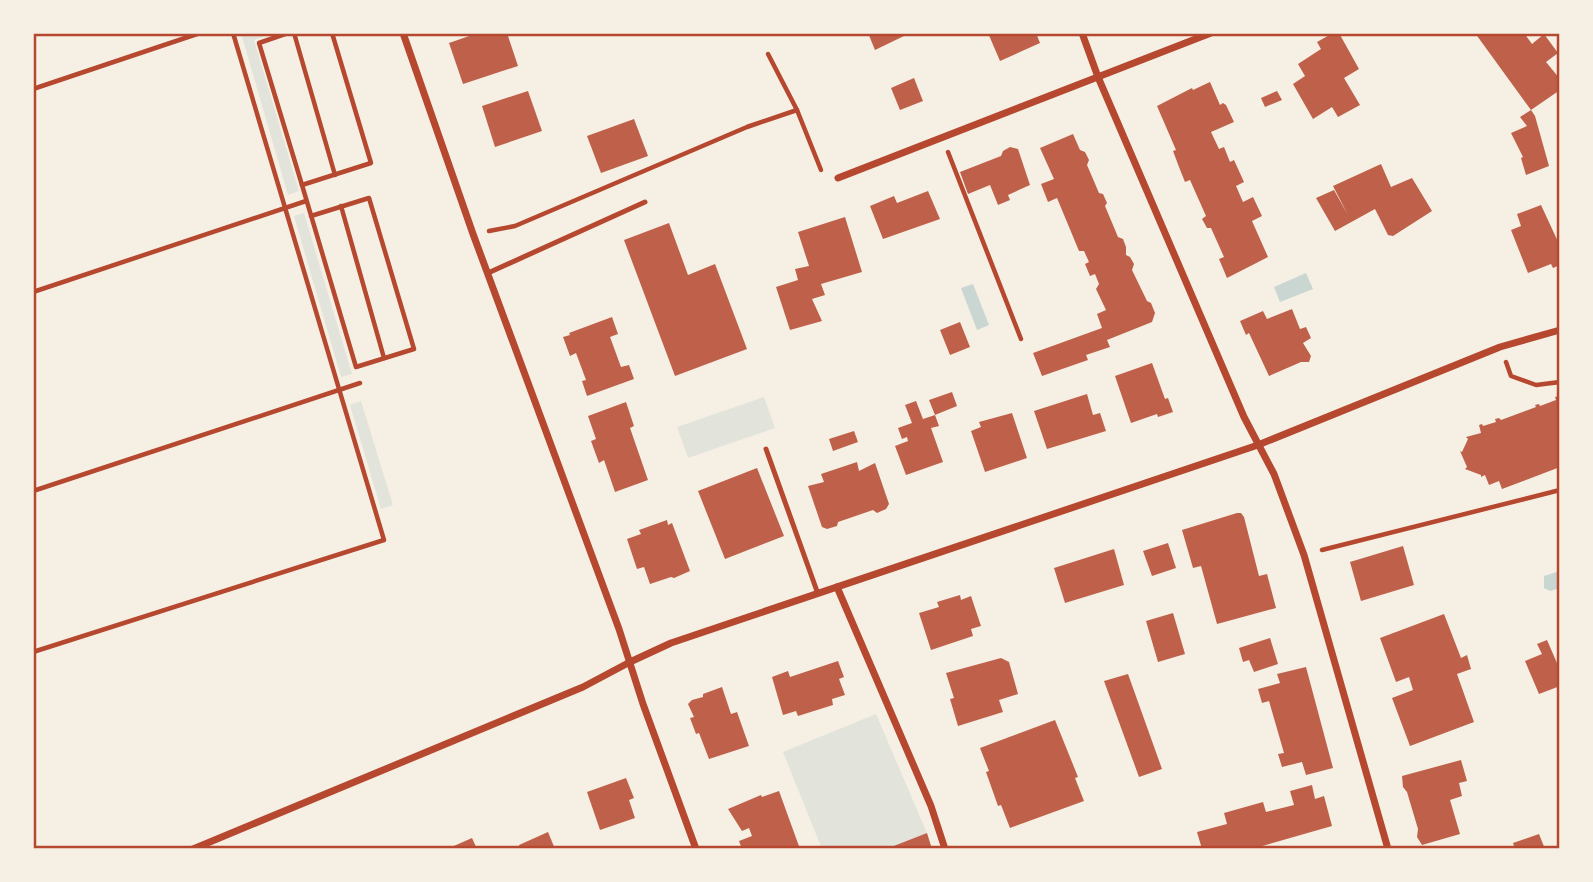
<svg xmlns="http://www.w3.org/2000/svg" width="1593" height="882" viewBox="0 0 1593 882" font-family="'Public Sans',sans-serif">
	<rect width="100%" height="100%" fill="#f6efe4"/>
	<g fill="#e2e4dc">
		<polygon points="241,33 272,33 254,40 299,191 288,195"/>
		<polygon points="304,213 352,374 341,377 294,216"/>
		<polygon points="764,397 775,428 688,458 677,427"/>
		<polygon points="361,401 393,505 381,509 350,405"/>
		<polygon points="876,714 927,833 886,849 822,849 783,752"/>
	</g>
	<g fill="#c9d6d2">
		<polygon points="1306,273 1313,289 1280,302 1274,287"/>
		<polygon points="973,284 989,325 977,330 961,288"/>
		<polygon points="1560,571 1560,588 1550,591 1544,588 1544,576"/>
	</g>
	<g fill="#bf614a">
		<polygon points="478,33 507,33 518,66 463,84 449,43"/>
		<polygon points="868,33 903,33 904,36 875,50"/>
		<polygon points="988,33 1036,33 1040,43 1000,61"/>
		<polygon points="1333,33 1339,33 1359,69 1344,78 1360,105 1338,117 1332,107 1313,119 1293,84 1305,76 1298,64 1321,49 1317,42"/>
		<polygon points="1475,33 1524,33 1532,44 1544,34 1558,53 1546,62 1560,79 1560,90 1531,110"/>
		<polygon points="914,78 923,101 900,110 891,88"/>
		<polygon points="1210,82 1220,105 1223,103 1226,105 1234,122 1211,132 1219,149 1224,147 1230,162 1234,160 1244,182 1236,186 1243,202 1253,197 1262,216 1252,221 1268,257 1227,278 1219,259 1224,257 1211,228 1207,228 1202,219 1206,216 1190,180 1185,182 1179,167 1173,151 1176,150 1157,106 1192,88 1193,90"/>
		<polygon points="528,91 542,131 495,147 482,106"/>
		<polygon points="1277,91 1282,100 1265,107 1261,98"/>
		<polygon points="1531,110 1535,116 1549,166 1526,175 1521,158 1523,157 1511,133 1527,126 1520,117"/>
		<polygon points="634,119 648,156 601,173 587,136"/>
		<polygon points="1073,134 1080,150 1085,152 1089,160 1087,165 1099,193 1103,194 1107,203 1105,206 1118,237 1123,239 1126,247 1126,255 1130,257 1134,264 1132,270 1147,301 1151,303 1155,313 1152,322 1107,340 1110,347 1086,355 1088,360 1042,376 1033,353 1102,328 1097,314 1106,310 1096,289 1099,284 1095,274 1090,276 1085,264 1089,262 1084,251 1079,251 1057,198 1048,202 1041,184 1054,179 1040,148"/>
		<polygon points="1010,147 1018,149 1030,185 1008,195 1010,200 998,205 990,185 968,194 960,172 1001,156 1003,151"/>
		<polygon points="1381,164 1391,187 1412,178 1432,211 1393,236 1388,235 1375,209 1335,231 1316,198 1334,190 1348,215 1333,186"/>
		<polygon points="928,191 940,219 883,239 870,206 894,196 897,203"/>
		<polygon points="1541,205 1560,246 1560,265 1553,268 1551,264 1528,273 1511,230 1521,226 1517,214"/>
		<polygon points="845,217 862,272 821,284 825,295 812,299 822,321 790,330 776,287 798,280 795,269 809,266 798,232"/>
		<polygon points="669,223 688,275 715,264 747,349 675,376 624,240"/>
		<polygon points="1292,309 1300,329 1306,327 1311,338 1303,343 1311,356 1309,362 1301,362 1269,376 1249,333 1246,335 1240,321 1263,311 1267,319"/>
		<polygon points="612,317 618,334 610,337 621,367 629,365 634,379 587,396 582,381 586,380 576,353 570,356 563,337 570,335 569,333"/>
		<polygon points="960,322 970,347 950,355 940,330"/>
		<polygon points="1152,363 1165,399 1168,398 1173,412 1158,417 1157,414 1131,423 1115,376"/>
		<polygon points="952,392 957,406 935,415 929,400"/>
		<polygon points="1087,394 1093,415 1100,413 1106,431 1047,449 1034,411"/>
		<polygon points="1559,396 1560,467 1502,489 1499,481 1489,485 1485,475 1481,477 1481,475 1465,469 1467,467 1460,451 1462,452 1468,439 1466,437 1481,433 1479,425 1482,424 1483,426 1496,422 1495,419 1499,418 1501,420 1536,407 1535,405 1539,404 1540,406 1556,400 1555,397"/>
		<polygon points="916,401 923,419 935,415 939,426 931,428 943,462 906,475 895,446 908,441 907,437 902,439 898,428 912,423 905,405"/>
		<polygon points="626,402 634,426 630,428 648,480 615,492 604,460 599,463 591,441 596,439 588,416"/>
		<polygon points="1012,413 1027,458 985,472 971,431 981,427 979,422"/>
		<polygon points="854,431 858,442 833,451 829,439"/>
		<polygon points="857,462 859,471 875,463 889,504 886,509 877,513 873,510 838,522 837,526 827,529 822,527 808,486 824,482 821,474"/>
		<polygon points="757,468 784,536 725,559 698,491"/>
		<polygon points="1237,513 1241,513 1244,517 1259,576 1267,574 1276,608 1217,624 1201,566 1193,568 1182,530"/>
		<polygon points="667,520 668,525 672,523 690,571 674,578 671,577 650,584 644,567 637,569 627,539 641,534 639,530"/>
		<polygon points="1168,543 1176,568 1152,576 1143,551"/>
		<polygon points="1403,546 1414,585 1361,601 1350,562"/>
		<polygon points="1114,549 1124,585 1065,603 1054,568"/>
		<polygon points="960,595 961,600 971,596 981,626 971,629 973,636 931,650 919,613 939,607 937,602"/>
		<polygon points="1173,613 1185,654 1158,662 1146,621"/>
		<polygon points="1444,614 1461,658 1467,655 1471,669 1457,674 1474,722 1410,746 1392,698 1413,690 1409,677 1396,682 1380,638"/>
		<polygon points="1270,638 1278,664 1254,672 1249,660 1243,662 1239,648"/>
		<polygon points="1547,640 1560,670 1560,686 1539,694 1525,661 1542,654 1537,644"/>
		<polygon points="1001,658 1009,662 1018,694 999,700 1003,712 958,726 950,699 954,698 946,673"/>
		<polygon points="838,661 844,677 839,679 845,695 832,699 833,705 798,716 796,711 783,715 772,677 788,671 790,677"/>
		<polygon points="1306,667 1333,768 1306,775 1302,762 1282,767 1278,754 1284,753 1269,701 1262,703 1258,689 1280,683 1277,674"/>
		<polygon points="1128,674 1162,769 1139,777 1104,681"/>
		<polygon points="722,687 731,714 737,712 749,746 709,759 699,733 696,734 690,718 694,717 688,704 692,700 703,697 703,694"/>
		<polygon points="1055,720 1078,777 1075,778 1084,801 1010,828 1001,805 998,806 986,772 989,771 980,748"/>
		<polygon points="1461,760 1467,781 1459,783 1462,796 1450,800 1460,834 1422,845 1417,837 1418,829 1407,792 1403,787 1402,776"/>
		<polygon points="626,778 634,798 629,800 635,818 600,830 587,792"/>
		<polygon points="1312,785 1315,799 1324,796 1332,826 1252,849 1202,849 1197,832 1227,824 1224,813 1263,802 1266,812 1294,805 1290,791"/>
		<polygon points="779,791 800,849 742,849 739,841 752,836 749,828 742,831 728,809 761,795 762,797"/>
		<polygon points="548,832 555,849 520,849 519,845"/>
		<polygon points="927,833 932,849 886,849"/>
		<polygon points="1539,834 1545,849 1515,849 1513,843"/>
		<polygon points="472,838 477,849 447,849"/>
	</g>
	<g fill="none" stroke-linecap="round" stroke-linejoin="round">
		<g stroke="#b5482f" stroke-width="4.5">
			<polyline points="288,33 259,43 302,185 371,163 332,33"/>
			<polyline points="294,33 335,175"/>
			<polyline points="768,54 797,110 821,170"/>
			<polyline points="33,89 200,33"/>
			<polyline points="948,152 1021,339"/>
			<polyline points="302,185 356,367 414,349 369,198 311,216"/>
			<polyline points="341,206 384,358"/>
			<polyline points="489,231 515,226 747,127 797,110"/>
			<polyline points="33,292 306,201"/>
			<polyline points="1506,362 1511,376 1536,385 1560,382"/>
			<polyline points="33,491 360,383"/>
			<polyline points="1322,550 1560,490"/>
			<polyline points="33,652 384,540 233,33"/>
		</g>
		<g stroke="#b5482f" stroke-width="5">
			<polyline points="488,273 645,202"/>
			<polyline points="766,449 818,594"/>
		</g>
		<g stroke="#b5482f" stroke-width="7">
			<polyline points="403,33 473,234 619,629 643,704 696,849"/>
			<polyline points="1082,33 1098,77 1244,417 1274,474 1304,555 1388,849"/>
			<polyline points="838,178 1211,33"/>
			<polyline points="837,587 931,806 945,849"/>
			<polyline points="193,849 583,687 630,662 671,643 1258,445 1500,347 1560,330"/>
		</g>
	</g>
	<rect width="1593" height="882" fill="none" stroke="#f6efe4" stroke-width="70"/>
	<rect x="35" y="35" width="1523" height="812" fill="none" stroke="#b5482f" stroke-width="2.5"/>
</svg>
